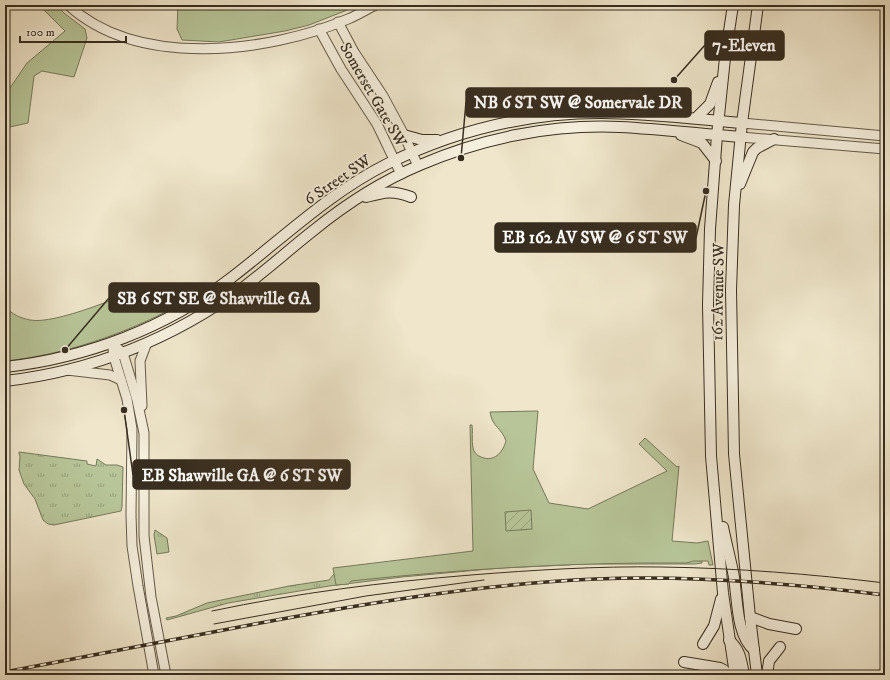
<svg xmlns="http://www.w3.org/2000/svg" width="890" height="680" viewBox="0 0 890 680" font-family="'IM FELL DW Pica',serif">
	<defs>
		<pattern id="grass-tufts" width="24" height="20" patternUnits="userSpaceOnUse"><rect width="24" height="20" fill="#b7c598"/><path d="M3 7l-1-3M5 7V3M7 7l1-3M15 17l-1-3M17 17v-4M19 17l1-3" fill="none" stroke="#96a07b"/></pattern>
		<pattern id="garden-furrows" width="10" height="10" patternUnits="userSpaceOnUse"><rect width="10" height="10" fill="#b7c598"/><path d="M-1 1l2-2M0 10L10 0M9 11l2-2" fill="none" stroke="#96a07b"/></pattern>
	</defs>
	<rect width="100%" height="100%" fill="#efe6cb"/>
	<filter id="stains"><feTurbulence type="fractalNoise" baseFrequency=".005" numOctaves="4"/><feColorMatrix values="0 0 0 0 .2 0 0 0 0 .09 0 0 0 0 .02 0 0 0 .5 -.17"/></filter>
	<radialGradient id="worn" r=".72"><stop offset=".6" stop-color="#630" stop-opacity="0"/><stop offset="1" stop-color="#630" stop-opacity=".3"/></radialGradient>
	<g fill="url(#grass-tufts)" stroke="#77795c">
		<polygon points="19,452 87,461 87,464 96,466 97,459 106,465 117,465 123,467 122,507 121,511 54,525 48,524 43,520 35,499 24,484 19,470 20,456 19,454"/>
		<polygon points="155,530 167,538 169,552 157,554 154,535"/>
		<polygon points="498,549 702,561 702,563 695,564 576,564 568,565 500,568 402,577 329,586 228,603 167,620 166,618 176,616 207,603 289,586 329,580 334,574"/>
	</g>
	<g fill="#b7c598" stroke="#77795c">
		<polygon points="39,5 56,5 64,13 85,29 87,38 74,77 42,71 34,76 28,123 5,128 5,92 10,88 27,63 65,31"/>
		<polygon points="178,5 360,5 309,25 285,31 219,42 182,40 177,29"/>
		<path d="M151,284c7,8 10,15 21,14l5,8c-52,28 -113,49 -172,55v-54c7,7 15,11 25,13 25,5 95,-25 121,-36z"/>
		<path d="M538,411l-5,58 16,34 39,6 79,-38 -28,-27 6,-6 32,29 2,-1 -7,75 25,2 11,-2 5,24h-4l-1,-4h-14l-8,2c-112,-1 -224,6 -335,18l-2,3 -13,1 -3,-17 140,-17 -3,-126h2c1,7 -1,19 2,26 2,4 6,6 10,7 12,3 19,-7 22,-17 -4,-13 -14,-14 -16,-29z"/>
	</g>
	<polygon fill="url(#garden-furrows)" stroke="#77795c" points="531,510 532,529 506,531 505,512"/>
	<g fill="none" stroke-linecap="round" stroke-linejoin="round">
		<defs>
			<g id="tertiary">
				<path d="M68,5c70,64 200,48 280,14 10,-4 19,-10 28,-14"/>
				<polyline points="338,22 354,52 383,96 404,135 418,166"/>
				<polyline points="319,29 341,69 377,124 401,174"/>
				<polyline points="742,123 885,136"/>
				<polyline points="741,137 885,149"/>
				<polyline points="112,343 123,353 137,400 144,433 144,536 151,597 166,675"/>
				<polyline points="113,349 114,357 127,399 132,429 131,515 132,546 138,586 154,675"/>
				<polyline points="67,370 110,375 121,380"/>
				<polyline points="142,406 140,361 146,345"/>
			</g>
			<g id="secondary">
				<polyline points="733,5 725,58 717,135 710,229 708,305 711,456 723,593 735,675"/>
				<polyline points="696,118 710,104 718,82"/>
				<polyline points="404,135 422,140 437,140"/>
				<polyline points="681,135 702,143 716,161"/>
				<polyline points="740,184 753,152 757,148 774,139"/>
				<path d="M366,197c19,-5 26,-7 45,0"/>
				<path d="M5,367c81,-9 161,-39 226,-89 51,-39 98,-85 156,-114 67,-33 140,-51 214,-51 47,0 94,6 141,10"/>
				<path d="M5,381c88,-10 169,-43 240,-95 24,-18 46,-38 69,-56 32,-26 68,-49 106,-65 62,-27 132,-41 200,-38 40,2 81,7 121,10"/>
				<path d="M723,527c3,15 7,30 10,45 5,23 2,62 21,78"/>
				<polyline points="750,617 769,624 796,629"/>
				<path d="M729,640c12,11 12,20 15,35"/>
				<polyline points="703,644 714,626 721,599"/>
				<polyline points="684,662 720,668 724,670 728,675"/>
				<polyline points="757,675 750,617 734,454 731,290 734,205 742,123 758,5"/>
				<polyline points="767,675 769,661 780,647"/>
			</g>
		</defs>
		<use href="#tertiary" stroke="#655b4a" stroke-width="11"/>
		<use href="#secondary" stroke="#372d1f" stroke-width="12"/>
		<use href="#tertiary" stroke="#f5efdd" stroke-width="9"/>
		<use href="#secondary" stroke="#f5efdd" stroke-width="10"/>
		<g stroke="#372d1f" stroke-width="1">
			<path d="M212,611c85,-18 172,-29 259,-36 63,-5 127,-9 190,-8 75,1 150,7 224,16"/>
			<polyline points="214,624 366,596 484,580"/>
		</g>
		<defs>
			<path id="rail" d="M5,672c83,-16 167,-32 250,-48 113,-21 225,-40 341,-45 96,-4 193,4 289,16"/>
		</defs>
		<use href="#rail" stroke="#372d1f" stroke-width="3.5"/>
		<use href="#rail" stroke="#f5efdd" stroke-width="2" stroke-dasharray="6" stroke-linecap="butt"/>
	</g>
	<g text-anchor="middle" stroke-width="3.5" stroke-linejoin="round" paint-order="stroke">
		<g font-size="16" fill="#372d1f" stroke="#f5efdd">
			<text transform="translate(374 94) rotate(60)" y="6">Somerset Gate SW</text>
			<text transform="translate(337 179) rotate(-34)" y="6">6 Street SW</text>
			<text transform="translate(717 292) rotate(-89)" y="6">162 Avenue SW</text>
		</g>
	</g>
	<path fill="none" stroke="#372d1f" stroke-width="1.5" d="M674 80L705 45M461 158L466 102M706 191L696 238M65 350L109 298M124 410L133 475"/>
	<g fill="#372d1f" stroke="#f5efdd" stroke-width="1.5">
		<circle cx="674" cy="80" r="4"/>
		<circle cx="461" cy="158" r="4"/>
		<circle cx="706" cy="191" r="4"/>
		<circle cx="65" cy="350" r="4"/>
		<circle cx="124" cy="410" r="4"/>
	</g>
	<g fill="#372d1f" stroke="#372d1f" stroke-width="1.5">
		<rect x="705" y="31" width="79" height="29" rx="4"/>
		<rect x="466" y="88" width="225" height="29" rx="4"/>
		<rect x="495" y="223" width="201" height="29" rx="4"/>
		<rect x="109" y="283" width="210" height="29" rx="4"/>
		<rect x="133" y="460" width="217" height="29" rx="4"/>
	</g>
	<g font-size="17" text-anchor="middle" font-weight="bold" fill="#fff">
		<text x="744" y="51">7-Eleven</text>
		<text x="578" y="108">NB 6 ST SW @ Somervale DR</text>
		<text x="595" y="243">EB 162 AV SW @ 6 ST SW</text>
		<text x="214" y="304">SB 6 ST SE @ Shawville GA</text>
		<text x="242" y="481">EB Shawville GA @ 6 ST SW</text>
	</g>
	<rect width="890" height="680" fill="none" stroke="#efe6cb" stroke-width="20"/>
	<rect x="6" y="6" width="878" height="668" fill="none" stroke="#372d1f" stroke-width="2"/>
	<rect x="10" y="10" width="870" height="660" fill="none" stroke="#372d1f"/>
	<path d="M20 36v6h106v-6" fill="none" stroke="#372d1f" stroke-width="2"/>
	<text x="26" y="36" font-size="12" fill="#372d1f" stroke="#f5efdd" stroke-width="3" paint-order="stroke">100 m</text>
	<rect width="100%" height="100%" filter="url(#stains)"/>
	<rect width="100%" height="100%" fill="url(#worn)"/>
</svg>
